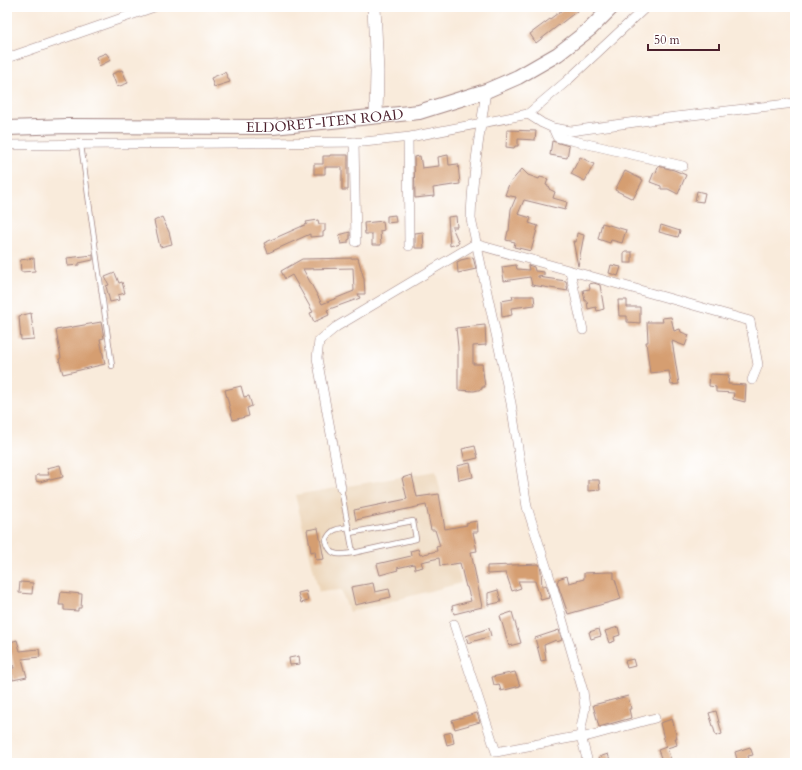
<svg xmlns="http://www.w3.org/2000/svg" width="802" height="770" viewBox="0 0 802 770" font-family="Cardo,serif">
	<rect width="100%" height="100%" fill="#fff"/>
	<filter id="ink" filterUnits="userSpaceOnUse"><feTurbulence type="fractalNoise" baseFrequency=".025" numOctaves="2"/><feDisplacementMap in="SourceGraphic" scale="8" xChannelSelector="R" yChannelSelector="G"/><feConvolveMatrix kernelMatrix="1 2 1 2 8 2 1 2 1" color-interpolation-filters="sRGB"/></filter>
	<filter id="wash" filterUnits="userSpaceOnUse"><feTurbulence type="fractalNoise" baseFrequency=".012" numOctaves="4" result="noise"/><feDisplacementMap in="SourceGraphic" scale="16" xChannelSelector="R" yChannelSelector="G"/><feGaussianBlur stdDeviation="0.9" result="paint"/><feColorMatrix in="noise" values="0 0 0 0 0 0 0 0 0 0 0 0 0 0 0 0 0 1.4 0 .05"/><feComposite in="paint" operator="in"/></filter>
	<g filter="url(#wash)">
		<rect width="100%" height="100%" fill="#f9ebdb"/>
		<polygon fill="#edd7bb" points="436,471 461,583 349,612 341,590 319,592 295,495"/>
		<g id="blocks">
			<g fill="#d59e71" fill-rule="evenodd">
				<polygon points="566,7 582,7 536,43 530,34"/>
				<polygon points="106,53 111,60 99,66 96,57"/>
				<polygon points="122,70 128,83 117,87 112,74"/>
				<polygon points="225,72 230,82 214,87 211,78"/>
				<polygon points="507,130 536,131 535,140 518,139 518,146 515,146 514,148 506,147"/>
				<polygon points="552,141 569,146 567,158 550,155"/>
				<polygon points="330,155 348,155 348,190 342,190 342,167 325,167 325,174 314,174 314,164 323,164 323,156 330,156"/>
				<polygon points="448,155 449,165 458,164 460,184 433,188 434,196 415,198 414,157 420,156 422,168 439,166 438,157"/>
				<polygon points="580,157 594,164 585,181 571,174"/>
				<polygon points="658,166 674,170 686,175 678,194 668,189 661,189 661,186 650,182 654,172 656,173"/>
				<polygon points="522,169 528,175 539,179 540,177 548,179 546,185 550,187 549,189 555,192 553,198 567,202 565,210 524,200 518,214 531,218 529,223 538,226 531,251 514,247 515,242 506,240 508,231 509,231 511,209 516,197 505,195 509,184"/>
				<polygon points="625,171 643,180 633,199 615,190"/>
				<polygon points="697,191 705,193 703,202 695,201"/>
				<polygon points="395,215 396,222 387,223 387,216"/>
				<polygon points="456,216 457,227 452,227 459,243 450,246 448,217"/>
				<polygon points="162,217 169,232 172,244 160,247 154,221"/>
				<polygon points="318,220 319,224 325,224 325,231 323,232 323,236 310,237 310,234 268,253 264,243 307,224 306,222"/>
				<polygon points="383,221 384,230 380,231 381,245 372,245 372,234 365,234 364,223"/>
				<polygon points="602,223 626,230 622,243 611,240 610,243 598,239"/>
				<polygon points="661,225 680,231 678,237 659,232"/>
				<polygon points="350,232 350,239 348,240 348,243 341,244 339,235"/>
				<polygon points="423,232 424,248 415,248 415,233"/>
				<polygon points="577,233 584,235 578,266 573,241 576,242"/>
				<rect x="624" y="252" width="8" height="11"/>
				<polygon points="93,255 93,260 79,263 79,265 68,266 67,258"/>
				<polygon points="473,257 476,269 458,273 457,262 461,260"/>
				<polygon points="34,258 35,271 21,272 20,260"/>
				<path d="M358,258l6,21 1,15h-7l2,4 -33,12 2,5 -15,7 -4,-9 3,-1 -21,-37 -7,4 -4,-8 21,-12zM353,268l1,23 -32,13 -19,-35z"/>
				<polygon points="516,265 517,269 529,270 528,265 534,267 535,271 544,272 544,275 538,276 538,277 566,281 568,291 532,285 530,277 504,281 502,267"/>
				<polygon points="611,265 621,267 618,276 609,273"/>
				<polygon points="115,273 119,283 122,282 125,293 118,295 119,300 110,302 106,286 109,285 105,277"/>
				<polygon points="594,283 600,285 604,309 597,311 596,307 588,309 587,301 585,301 583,290 590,289 589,284"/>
				<polygon points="512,296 534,296 535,305 511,308 512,315 502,317 501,301 513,299"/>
				<polygon points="618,300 627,300 627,307 640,307 640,323 627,322 627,316 619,316"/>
				<polygon points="31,313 34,339 21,340 19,316"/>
				<polygon points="671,317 674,331 680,329 681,332 689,335 685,346 672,341 679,384 671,385 669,371 650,373 646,342 648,342 647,322 663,322 662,318"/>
				<polygon points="101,322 104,338 100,339 105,364 63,374 59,359 61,358 56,330"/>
				<polygon points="485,325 486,345 473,346 473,364 482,364 485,387 482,387 482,389 474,391 458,390 458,347 456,328"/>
				<polygon points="710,374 729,375 728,384 746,385 745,402 733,399 734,393 716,392 716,387 709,386"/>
				<polygon points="241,386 244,397 249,396 252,406 247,408 249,416 233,420 225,390"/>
				<polygon points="475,446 478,458 465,461 462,449"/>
				<polygon points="470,463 473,477 459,480 457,466"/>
				<polygon points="60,465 63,477 50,480 50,479 40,482 36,481 36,476 37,475 49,475 47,468"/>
				<polygon points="412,475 417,497 439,494 445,529 467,525 466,523 477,521 478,532 473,532 477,551 471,552 482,607 454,614 452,606 471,601 467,587 466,587 460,563 440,566 439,558 421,562 423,567 415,569 414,564 397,568 398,570 380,575 377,564 411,556 410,551 418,549 420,555 437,551 436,547 440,546 435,530 431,530 426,505 356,520 354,510 407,499 402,478"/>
				<polygon points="588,480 599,480 600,490 588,491"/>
				<polygon points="318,528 324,559 316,560 315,551 311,552 307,530"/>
				<polygon points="539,564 541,570 542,587 546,585 550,598 548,599 548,598 541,600 535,581 518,581 521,588 512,591 506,573 487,574 487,566"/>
				<polygon points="609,572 614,572 614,579 615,579 621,599 568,614 557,582 558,581 558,579 567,576 569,583 584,579 584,573"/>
				<polygon points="20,582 33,583 32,594 19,593"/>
				<polygon points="373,583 375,592 389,589 391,597 355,605 351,587"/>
				<polygon points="498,590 501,602 488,605 488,593"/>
				<polygon points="306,591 308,601 301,603 298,593"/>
				<polygon points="61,592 82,594 81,608 78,608 78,611 64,610 64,605 59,605"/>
				<polygon points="512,612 521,643 509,646 500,616"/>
				<polygon points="618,627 620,635 614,637 615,641 609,643 605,631"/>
				<polygon points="489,628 491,636 468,643 466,636"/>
				<polygon points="599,629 601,636 591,639 589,632"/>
				<polygon points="559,630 562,640 557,642 556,640 544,645 546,660 541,661 535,638"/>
				<polygon points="17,640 20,651 39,649 40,657 22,659 27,677 13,680 10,668 14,668 11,653 7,654 7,643"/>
				<polygon points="299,656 300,664 290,665 289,658"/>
				<polygon points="633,659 635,666 627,668 625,661"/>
				<polygon points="515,672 520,686 501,691 499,684 494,685 492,677"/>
				<polygon points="628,696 631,709 629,709 631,718 599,727 593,705"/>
				<polygon points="716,711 722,734 716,736 709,713"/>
				<polygon points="477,713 480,722 455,729 452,720"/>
				<polygon points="672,719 677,738 675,738 677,745 667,748 672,763 663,763 658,750 666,747 660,723"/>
				<polygon points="452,732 454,743 447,745 444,734"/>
				<polygon points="750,747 753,755 748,756 749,760 746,761 747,763 738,763 735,752"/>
				<polygon points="608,754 611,763 601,763 599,757"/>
			</g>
		</g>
	</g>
	<g filter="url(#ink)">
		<use href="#blocks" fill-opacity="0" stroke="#a28583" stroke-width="1"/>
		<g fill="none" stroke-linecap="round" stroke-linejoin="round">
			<defs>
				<g id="lane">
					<polyline points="81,145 112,366"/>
					<polyline points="341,488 353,553 416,539 413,521 350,533"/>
					<path d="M349,527c-12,2 -17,1 -23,13 4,17 12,15 27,13"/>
				</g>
				<g id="street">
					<polyline points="7,58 154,7"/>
					<path d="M486,91c-6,43 -14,85 -15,128l40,184 16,104 27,84 29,100 2,17 -4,20v8l7,27"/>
					<polyline points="528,114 568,80 646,7"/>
					<polyline points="553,128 557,137 683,166"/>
					<polyline points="408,138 409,246"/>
					<polyline points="354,142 356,242"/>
					<polyline points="7,145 364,142 410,137 528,114 542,123 553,128 571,131 650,120 795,103"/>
					<polyline points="570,271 583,330"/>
					<polyline points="341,488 317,358 319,341 336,327 475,244 750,321 758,365 752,380"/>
					<polyline points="454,624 496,752 581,736 585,737 655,718"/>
				</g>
				<polyline id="secondary" points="374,7 377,72 376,116"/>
				<g id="primary">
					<path id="s1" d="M7,128l61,-2 205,1 146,-15 67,-21 32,-14 40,-23 32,-25 22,-22"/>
				</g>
			</defs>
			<use href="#lane" stroke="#a28583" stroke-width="6"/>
			<use href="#street" stroke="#a28583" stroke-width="10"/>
			<use href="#secondary" stroke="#a28583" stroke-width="14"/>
			<use href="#primary" stroke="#a28583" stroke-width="16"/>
			<use href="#lane" stroke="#fff" stroke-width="4.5"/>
			<use href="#street" stroke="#fff" stroke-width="9"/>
			<use href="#secondary" stroke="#fff" stroke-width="13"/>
			<use href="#primary" stroke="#fff" stroke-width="14"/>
		</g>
	</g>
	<g text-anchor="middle" stroke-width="4" stroke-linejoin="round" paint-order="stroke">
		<g font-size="14" fill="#4a1f2b" stroke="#fff">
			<text dy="5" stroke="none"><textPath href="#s1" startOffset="318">ELDORET-ITEN ROAD</textPath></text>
		</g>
	</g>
	<rect width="802" height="770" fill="none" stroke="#fff" stroke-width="24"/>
	<path d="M648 44v6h71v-6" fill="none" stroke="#4a1f2b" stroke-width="2"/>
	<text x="654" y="44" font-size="12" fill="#4a1f2b" stroke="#ffffff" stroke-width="3" paint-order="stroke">50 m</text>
</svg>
